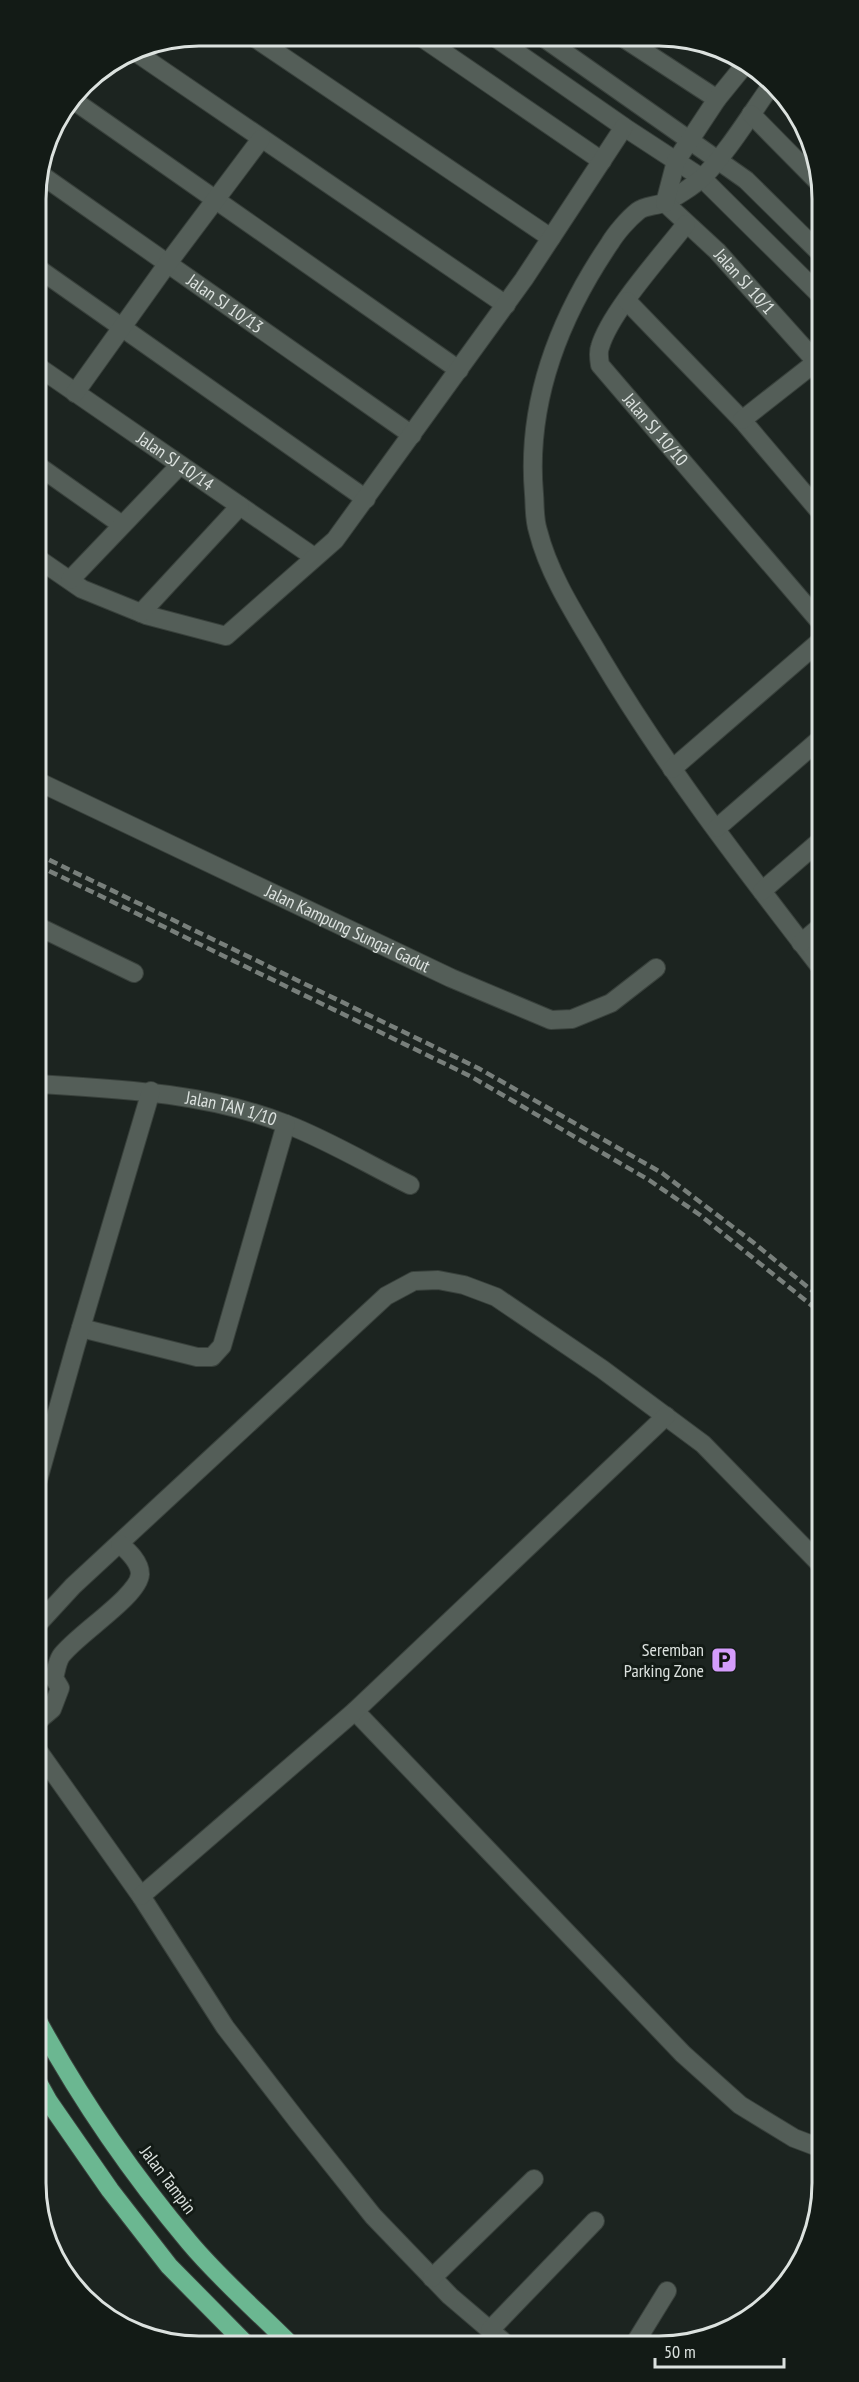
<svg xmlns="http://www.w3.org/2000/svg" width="859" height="2382" viewBox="0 0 859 2382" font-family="'PT Sans Narrow',sans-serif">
	<rect width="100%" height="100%" fill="#1c2420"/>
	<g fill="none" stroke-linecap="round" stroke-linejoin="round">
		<defs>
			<g id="minor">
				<polyline points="252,36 551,238"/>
				<polyline points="421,37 602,161"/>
				<polyline points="496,38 624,127 702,178 820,295"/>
				<polyline points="544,38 746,180 820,253"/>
				<polyline points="625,39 717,99"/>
				<polyline points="134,51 506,305"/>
				<path d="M773,83c-21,29 -45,69 -70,94 -10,9 -28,21 -40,26 -8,3 -19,3 -25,8 -10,8 -22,22 -28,32 -51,75 -84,160 -76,251 1,12 0,25 4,37 11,44 38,85 61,124 65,110 144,212 222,313"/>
				<polyline points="73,100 459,370"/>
				<polyline points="751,114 820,184"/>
				<path id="s1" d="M40,174l372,261"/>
				<path id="s2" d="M665,203l52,48 103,115"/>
				<polyline points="665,203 676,161 717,99 743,67"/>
				<path id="s3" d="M686,224c-23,30 -76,88 -86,123 -2,5 -1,12 0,18l220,257"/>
				<polyline points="36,267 366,499"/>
				<polyline points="627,301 742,420 820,512"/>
				<path id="s4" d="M37,366l277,191"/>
				<polyline points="75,393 168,263 261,139"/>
				<polyline points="742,420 816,362"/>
				<polyline points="37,465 122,525"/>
				<polyline points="37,558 82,589 146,615 226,636 335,540 524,279 624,127"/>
				<polyline points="70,580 180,465"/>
				<polyline points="141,613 240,506"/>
				<polyline points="672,769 820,641"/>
				<path id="s5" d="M37,781l414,197 100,42 21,-1 39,-16 45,-35"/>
				<polyline points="717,828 821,738"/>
				<polyline points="762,891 821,840"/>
				<polyline points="37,926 134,973"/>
				<polyline points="801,943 821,926"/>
				<path id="s6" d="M38,1084c83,5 169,9 248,40 42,16 83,41 124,61"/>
				<polyline points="81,1328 197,1357 212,1357 222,1346 286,1124"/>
				<polyline points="38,1480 75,1348 151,1091"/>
				<polyline points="38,1624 73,1586 386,1296 414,1281 438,1280 464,1285 496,1297 602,1369 703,1444 822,1566"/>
				<polyline points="355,1711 683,2054 740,2105 794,2138 823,2149"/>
				<path d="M39,1720l13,-11 8,-21 -6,-10c2,-7 3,-16 7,-22 15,-21 78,-60 79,-82 0,-12 -12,-23 -20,-30"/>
				<polyline points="39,1752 141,1896 225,2027 299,2123 373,2216 450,2296 505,2343"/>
				<polyline points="141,1896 355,1711 666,1416"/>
				<polyline points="432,2278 534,2179"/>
				<polyline points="490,2330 595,2221"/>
				<polyline points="635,2343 667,2291"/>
			</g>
			<g id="highway">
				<path d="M39,2023c42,77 93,151 150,219 30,36 67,68 100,101"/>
				<polyline points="39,2084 49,2102 110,2190 169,2266 245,2343"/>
			</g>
		</defs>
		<use href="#minor" stroke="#39413c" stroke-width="20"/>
		<use href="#highway" stroke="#39413c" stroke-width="20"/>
		<use href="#minor" stroke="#545e58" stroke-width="18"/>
		<use href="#highway" stroke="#6bb791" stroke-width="18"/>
		<g stroke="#787f7b" stroke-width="4.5" stroke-dasharray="9 4.5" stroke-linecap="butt">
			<polyline points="37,854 478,1068 662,1173 754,1243 821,1298"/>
			<polyline points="37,865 470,1076 649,1180 700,1215 821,1313"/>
		</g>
	</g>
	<defs>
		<symbol id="parking-square" viewBox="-11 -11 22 22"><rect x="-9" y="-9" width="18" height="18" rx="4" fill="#d49cfb" stroke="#131b16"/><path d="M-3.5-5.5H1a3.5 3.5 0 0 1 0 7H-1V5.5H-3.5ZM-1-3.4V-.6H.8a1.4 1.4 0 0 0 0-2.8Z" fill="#111"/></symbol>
	</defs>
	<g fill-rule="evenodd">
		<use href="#parking-square" x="709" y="1645" width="30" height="30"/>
	</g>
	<g text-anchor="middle" stroke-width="6" stroke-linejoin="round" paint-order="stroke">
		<g font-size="18" fill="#dce2df" stroke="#131b16">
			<text dy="6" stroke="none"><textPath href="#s2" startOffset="112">Jalan SJ 10/1</textPath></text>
			<text dy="6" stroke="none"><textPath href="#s1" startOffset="226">Jalan SJ 10/13</textPath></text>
			<text dy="6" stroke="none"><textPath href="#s3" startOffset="254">Jalan SJ 10/10</textPath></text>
			<text dy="6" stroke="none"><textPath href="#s4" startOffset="168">Jalan SJ 10/14</textPath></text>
			<text dy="6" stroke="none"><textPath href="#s5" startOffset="344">Jalan Kampung Sungai Gadut</textPath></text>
			<text dy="6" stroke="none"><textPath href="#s6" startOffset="195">Jalan TAN 1/10</textPath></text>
			<text transform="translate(168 2180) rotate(53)" y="6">Jalan Tampin</text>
		</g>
		<g font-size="18" fill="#dce2df" stroke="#131b16" text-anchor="end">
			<text x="704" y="1656">Seremban<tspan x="704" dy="21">Parking Zone</tspan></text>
		</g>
	</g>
	<path d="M0 0H859V2382H0ZM199 46H659A153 153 0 0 1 812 199V2183A153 153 0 0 1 659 2336H199A153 153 0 0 1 46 2183V199A153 153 0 0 1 199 46Z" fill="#131b16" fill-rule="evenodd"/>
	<path fill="none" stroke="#dce2df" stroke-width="3" d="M199 46H659A153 153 0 0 1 812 199V2183A153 153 0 0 1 659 2336H199A153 153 0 0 1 46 2183V199A153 153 0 0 1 199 46Z"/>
	<path d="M655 2358v9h129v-9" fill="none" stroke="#dce2df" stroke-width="3"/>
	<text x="664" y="2358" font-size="18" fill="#dce2df" stroke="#131b16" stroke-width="4.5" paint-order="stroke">50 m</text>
</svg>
